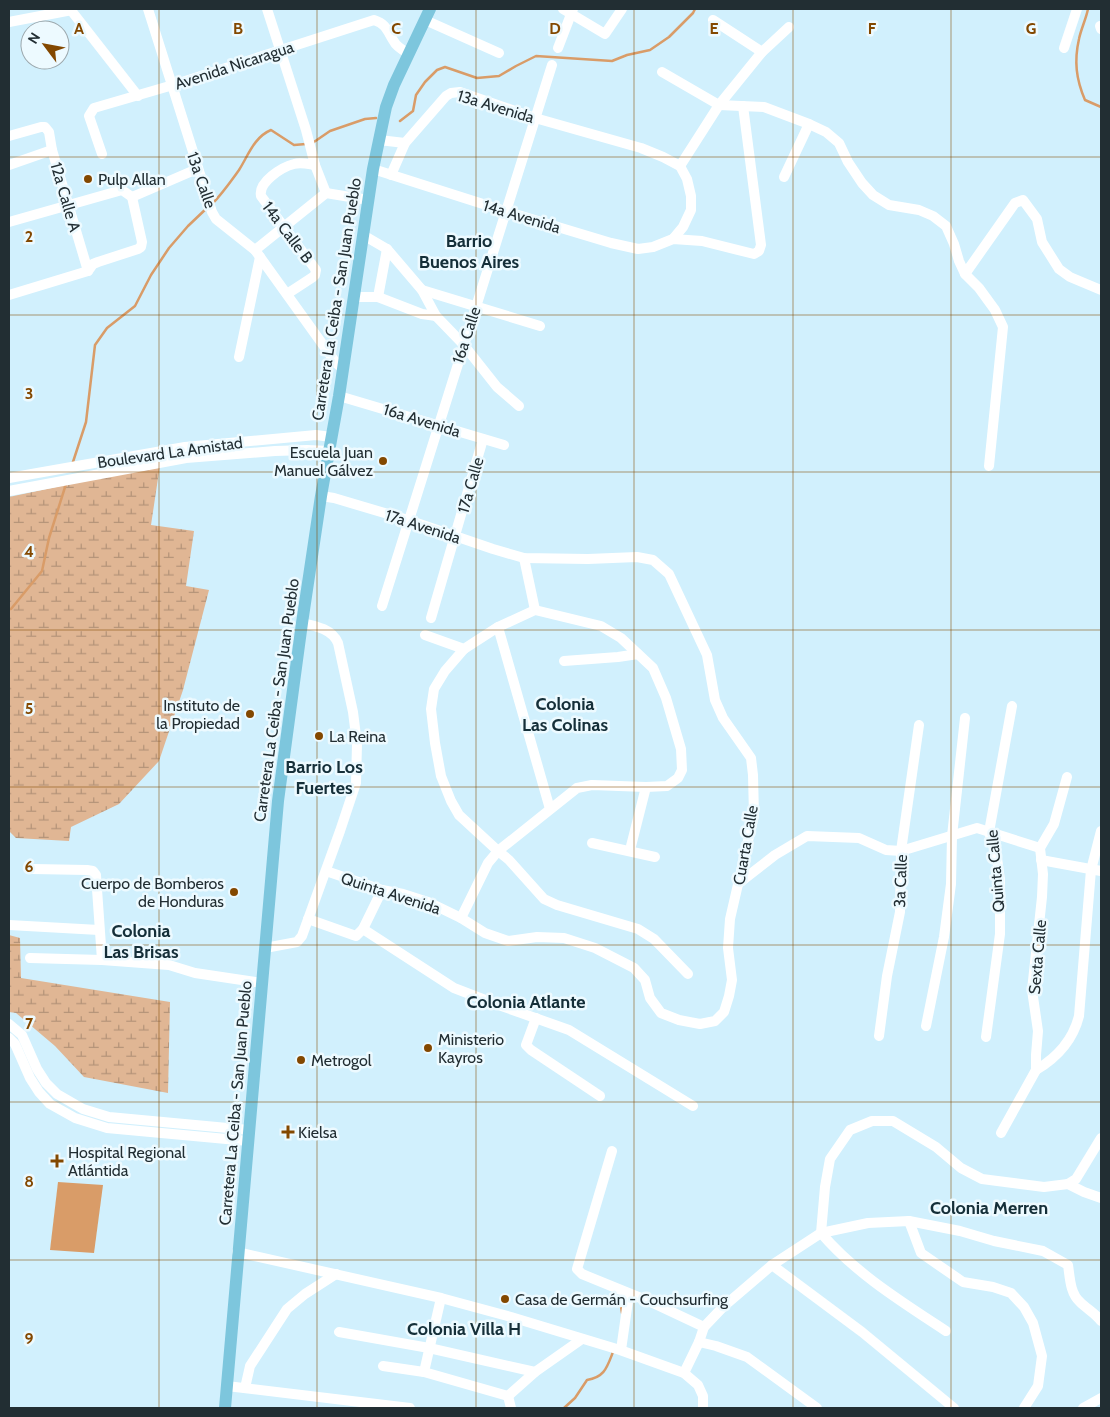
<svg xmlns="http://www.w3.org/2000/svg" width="1110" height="1417" viewBox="0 0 1110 1417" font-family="Cabin,sans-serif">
	<defs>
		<pattern id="wetland-marsh" width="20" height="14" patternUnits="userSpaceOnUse" patternTransform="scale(1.25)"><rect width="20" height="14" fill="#e0b694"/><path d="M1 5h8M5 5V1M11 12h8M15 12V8" fill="none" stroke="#b59479"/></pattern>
	</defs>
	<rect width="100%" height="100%" fill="#d1f0fd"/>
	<g fill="url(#wetland-marsh)">
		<polygon points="160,465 151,525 194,531 186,586 209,590 183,690 159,761 119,804 71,827 69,841 16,838 9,831 9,497"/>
		<polygon points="9,935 20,938 21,978 170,1002 168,1093 84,1077 55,1046 16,1013 9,1012"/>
	</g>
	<polygon fill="#d99c68" points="58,1182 103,1185 94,1253 50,1250"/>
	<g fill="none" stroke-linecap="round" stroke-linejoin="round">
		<g stroke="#d99c68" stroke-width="2.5">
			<path d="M1088,9c-2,10 -7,20 -9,30 -5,22 -3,40 6,61l16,7"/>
			<polyline points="400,121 413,111 416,95 425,82 437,70 445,67 477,78 499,76 516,66 536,56 612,61 627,55 650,50 669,37 693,13 695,9"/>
			<polyline points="311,144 330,131 365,119 376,118"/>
			<path d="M212,204c10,-10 19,-23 27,-34 9,-14 15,-33 32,-40l23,15 12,-1"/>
			<polyline points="72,465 86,422 95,345 107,328 135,306 151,275 169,248 188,226 208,207"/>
			<polyline points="9,609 11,609 42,571 49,538 66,484"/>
			<polyline points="620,1300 622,1313"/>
			<path d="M564,1408l11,-10 12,-18c18,-3 20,-13 26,-28"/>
		</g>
		<g stroke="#fff" stroke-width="10">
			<polyline points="70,9 138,96"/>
			<polyline points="148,9 212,212 216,219 255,250 336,363 343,369"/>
			<polyline points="267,9 306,130 315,165 326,193"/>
			<polyline points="563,9 605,34 622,9"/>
			<polyline points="425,20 499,53"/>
			<polyline points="713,20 762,52"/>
			<polyline points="9,22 72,10"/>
			<polyline points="1100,26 1101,29"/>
			<polyline points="558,48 573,9"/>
			<polyline points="1064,48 1077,9"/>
			<polyline points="662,72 719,105 764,107 809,124 826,132 839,143 848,162 862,183 873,195 889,205 919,210 933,216 946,226 954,244 959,261 965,274 979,288 995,310 1003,327 989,466"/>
			<polyline points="9,136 41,127 45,127 49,132 52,150 88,271"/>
			<polyline points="379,140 405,143"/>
			<path d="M102,154l-13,-38 5,-8 79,-23 201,-65c12,4 13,10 19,20 3,6 9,10 15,13"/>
			<polyline points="9,165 52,150"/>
			<polyline points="680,166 719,105 762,52 789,27"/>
			<polyline points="373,169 505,211 611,243 638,249 653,247 673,239 702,241 754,254 759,251 761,245 743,106"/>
			<polyline points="391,175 405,143 446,96 451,93 460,92 535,118 641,148 663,157 680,166 687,179 691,196 691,210 683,227 673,239"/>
			<polyline points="784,177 809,124"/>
			<polyline points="132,197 197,169"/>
			<polyline points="9,222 122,190 132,197 142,242 141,247 138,249 98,262 93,264 88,271 9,295"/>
			<polyline points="363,235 387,249 422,290 436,316 463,344 497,387 519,406"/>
			<polyline points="255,250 326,193 368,200"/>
			<polyline points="965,274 1015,203 1023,200 1037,219 1042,242 1059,269 1070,277 1101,290"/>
			<polyline points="422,290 540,326"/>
			<path d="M287,294l26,-17 2,-2 1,-5 -55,-74c-3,-14 21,-29 33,-32 7,-2 14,0 21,1"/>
			<polyline points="354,297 378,297 422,314 436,316"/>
			<polyline points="378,297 387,249"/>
			<polyline points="239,357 260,257"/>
			<polyline points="339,396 504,445"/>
			<polyline points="9,478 185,447 316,435 331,437"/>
			<polyline points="9,491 186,458 275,451 307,450 329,451"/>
			<polyline points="321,496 334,498 408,520 493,549 524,558 588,559 637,557 653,560 669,574 707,655 715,700 723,718 751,758 753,775 754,815 730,919 728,948 732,980 729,996 724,1012 715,1021 700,1024 679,1020 661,1013 650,998 645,980 634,968 595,948 564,938 537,937 508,941 485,933 461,918 428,902 403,894 382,890 326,871"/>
			<polyline points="524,558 535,610"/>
			<polyline points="382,606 552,65"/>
			<polyline points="431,618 483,439"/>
			<polyline points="498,627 550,809"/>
			<polyline points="425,635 464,649 498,627 535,610 601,626 621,638 653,668 666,698 681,749 682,770 678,778 667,786 646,787 592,785 577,788 498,851 488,863 461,918"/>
			<polyline points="464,649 445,671 434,689 431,709 435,743 441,776 451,801 459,815 498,851 509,860 544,899 557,905 638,929 654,939 688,974"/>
			<polyline points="564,661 618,657 638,654"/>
			<polyline points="592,843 655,857"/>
			<polyline points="630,850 646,787"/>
			<polyline points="1041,860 1101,871"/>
			<polyline points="33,869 87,870 93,871 96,875 102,960"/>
			<polyline points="739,883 775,855 807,836 859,838 886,850 901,851 977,828 1040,848"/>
			<polyline points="308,919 356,936 363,929 382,890"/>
			<polyline points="9,925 99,930"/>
			<polyline points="363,929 454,988 493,1003 569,1030 693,1106"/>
			<path d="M265,948l32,-6 5,-6 38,-105 16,-48 1,-39 -4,-32 -15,-69c-6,-14 -22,-17 -36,-20"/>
			<polyline points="30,958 102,960 169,965 195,973 262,983"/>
			<polyline points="536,1018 526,1045 531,1050 600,1096"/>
			<polyline points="9,1024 22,1035 37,1069 46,1083 57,1094 83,1109 109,1117 249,1130"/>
			<polyline points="926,1026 944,937 951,884 952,836 965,718"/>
			<polyline points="879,1036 887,976 900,912 901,851 919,725"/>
			<polyline points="986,1037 1000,934 1000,880 997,858 989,832 1012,706"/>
			<polyline points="9,1038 15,1044 30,1078 39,1092 50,1104 75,1118 107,1128 248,1141"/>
			<path d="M1036,1070c22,-13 37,-30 43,-54l12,-146 10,-39"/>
			<polyline points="1001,1133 1036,1070 1036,1055 1038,1031 1032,990 1042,897 1043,874 1040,848 1054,824 1067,777"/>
			<polyline points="612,1151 577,1269 582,1274 653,1303 704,1327"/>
			<polyline points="1068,1184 1076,1179 1101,1138"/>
			<polyline points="909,1221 921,1253 963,1282 993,1287 1011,1293 1024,1307 1033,1323 1042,1356 1038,1386 1024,1408"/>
			<polyline points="237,1252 441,1298 511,1317 620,1350 684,1373 698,1385 703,1396 703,1408"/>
			<polyline points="772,1265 862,1332 954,1408"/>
			<path d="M946,1331c-44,-29 -91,-58 -125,-98l4,-46 5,-28 20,-29 22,-9h21l43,26 25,21 21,11 62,8 24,-3 16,8 17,6"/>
			<polyline points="339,1332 429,1348 535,1372"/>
			<polyline points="699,1342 716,1346 747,1357 817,1408"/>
			<polyline points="621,1350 629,1294"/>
			<polyline points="383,1366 424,1372 508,1396"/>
			<polyline points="424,1372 441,1298"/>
			<path d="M684,1373l15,-31 5,-15 19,-20 49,-42 49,-32 47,-10 41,-2 51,10 34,10 49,10 25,14c2,13 2,28 12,37 7,7 15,11 21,19"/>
			<polyline points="227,1386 410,1408"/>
			<polyline points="245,1388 250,1366 287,1309 305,1294 336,1274"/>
			<polyline points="508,1396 535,1372 582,1339"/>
			<polyline points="508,1396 511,1408"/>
			<polyline points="1083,1408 1101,1398"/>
		</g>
		<polyline stroke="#7dc6dd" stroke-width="12" points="225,1408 278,801 302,623 321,496 339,396 373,169 386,107 394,85 430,9"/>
	</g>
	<path fill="none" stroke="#834800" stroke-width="1" stroke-opacity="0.55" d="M159,9v1399M317,9v1399M476,9v1399M634,9v1399M793,9v1399M951,9v1399M9,157h1092M9,315h1092M9,472h1092M9,630h1092M9,787h1092M9,945h1092M9,1102h1092M9,1260h1092"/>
	<g fill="#834800" stroke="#edfaff" stroke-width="2">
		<circle cx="88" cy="179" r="5"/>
		<circle cx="383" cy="461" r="5"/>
		<circle cx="250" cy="714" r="5"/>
		<circle cx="319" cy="736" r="5"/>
		<circle cx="234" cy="892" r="5"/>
		<circle cx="428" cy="1048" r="5"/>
		<circle cx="301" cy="1060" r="5"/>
		<path d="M285.5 1124.5h5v5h5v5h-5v5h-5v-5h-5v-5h5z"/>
		<path d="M54.5 1153.5h5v5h5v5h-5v5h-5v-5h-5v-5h5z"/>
		<circle cx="505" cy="1299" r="5"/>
	</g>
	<g text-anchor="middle" stroke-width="5" stroke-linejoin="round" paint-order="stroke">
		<g font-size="16" fill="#222e33" stroke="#edfaff">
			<text transform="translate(234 65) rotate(-18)" y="6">Avenida Nicaragua</text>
			<text transform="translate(496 106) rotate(17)" y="6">13a Avenida</text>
			<text transform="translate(202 180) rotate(71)" y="6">13a Calle</text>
			<text transform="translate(66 197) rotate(74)" y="6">12a Calle A</text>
			<text transform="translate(522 216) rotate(17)" y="6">14a Avenida</text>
			<text transform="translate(288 232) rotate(53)" y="6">14a Calle B</text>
			<text transform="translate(336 299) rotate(-81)" y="6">Carretera La Ceiba - San Juan Pueblo</text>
			<text transform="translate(466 335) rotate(-72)" y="6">16a Calle</text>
			<text transform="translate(422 420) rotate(17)" y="6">16a Avenida</text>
			<text transform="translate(170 452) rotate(-8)" y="6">Boulevard La Amistad</text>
			<text transform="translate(470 485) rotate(-74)" y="6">17a Calle</text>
			<text transform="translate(423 526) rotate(18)" y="6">17a Avenida</text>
			<text transform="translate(276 700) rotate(-82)" y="6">Carretera La Ceiba - San Juan Pueblo</text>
			<text transform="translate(745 845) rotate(-80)" y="6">Cuarta Calle</text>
			<text transform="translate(995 871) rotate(-95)" y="6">Quinta Calle</text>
			<text transform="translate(900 881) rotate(-88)" y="6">3a Calle</text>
			<text transform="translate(391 893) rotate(18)" y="6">Quinta Avenida</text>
			<text transform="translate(1037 957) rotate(-85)" y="6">Sexta Calle</text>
			<text transform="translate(235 1103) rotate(-85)" y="6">Carretera La Ceiba - San Juan Pueblo</text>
		</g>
		<g font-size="16" fill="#222e33" stroke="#edfaff" text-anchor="start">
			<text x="98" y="185">Pulp Allan</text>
			<text x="373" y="458" text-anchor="end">Escuela Juan<tspan x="373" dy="18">Manuel Gálvez</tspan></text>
			<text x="240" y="711" text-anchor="end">Instituto de<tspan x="240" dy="18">la Propiedad</tspan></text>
			<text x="329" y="742">La Reina</text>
			<text x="224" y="889" text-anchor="end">Cuerpo de Bomberos<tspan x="224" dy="18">de Honduras</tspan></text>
			<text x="438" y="1045">Ministerio<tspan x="438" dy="18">Kayros</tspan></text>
			<text x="311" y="1066">Metrogol</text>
			<text x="298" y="1138">Kielsa</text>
			<text x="68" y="1158">Hospital Regional<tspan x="68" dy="18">Atlántida</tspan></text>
			<text x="515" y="1305">Casa de Germán - Couchsurfing</text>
		</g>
		<g font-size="18" font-weight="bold" fill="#152f39" stroke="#edfaff">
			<text x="469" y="247">Barrio<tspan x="469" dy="21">Buenos Aires</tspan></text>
			<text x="565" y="710">Colonia<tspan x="565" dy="21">Las Colinas</tspan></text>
			<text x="324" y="773">Barrio Los<tspan x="324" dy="21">Fuertes</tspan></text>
			<text x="141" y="937">Colonia<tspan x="141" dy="21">Las Brisas</tspan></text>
			<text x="526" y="1008">Colonia Atlante</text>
			<text x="989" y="1214">Colonia Merren</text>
			<text x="464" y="1335">Colonia Villa H</text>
		</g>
	</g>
	<g font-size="16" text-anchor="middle" font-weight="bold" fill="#834800" stroke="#edfaff" stroke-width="5" stroke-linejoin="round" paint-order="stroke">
		<text x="79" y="34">A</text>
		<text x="238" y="34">B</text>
		<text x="396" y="34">C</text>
		<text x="555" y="34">D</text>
		<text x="714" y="34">E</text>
		<text x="872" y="34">F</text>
		<text x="1031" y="34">G</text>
		<text x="29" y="242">2</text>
		<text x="29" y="399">3</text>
		<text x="29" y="557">4</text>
		<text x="29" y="714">5</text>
		<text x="29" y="872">6</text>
		<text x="29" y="1029">7</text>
		<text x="29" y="1187">8</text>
		<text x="29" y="1344">9</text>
	</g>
	<rect width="1110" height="1417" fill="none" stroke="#222e33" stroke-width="20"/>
	<g transform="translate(45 45) rotate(302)"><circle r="24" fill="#edfaff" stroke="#9ca8ad"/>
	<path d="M0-4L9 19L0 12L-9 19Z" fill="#834800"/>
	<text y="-8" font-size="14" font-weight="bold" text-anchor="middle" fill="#222e33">N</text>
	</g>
</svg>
